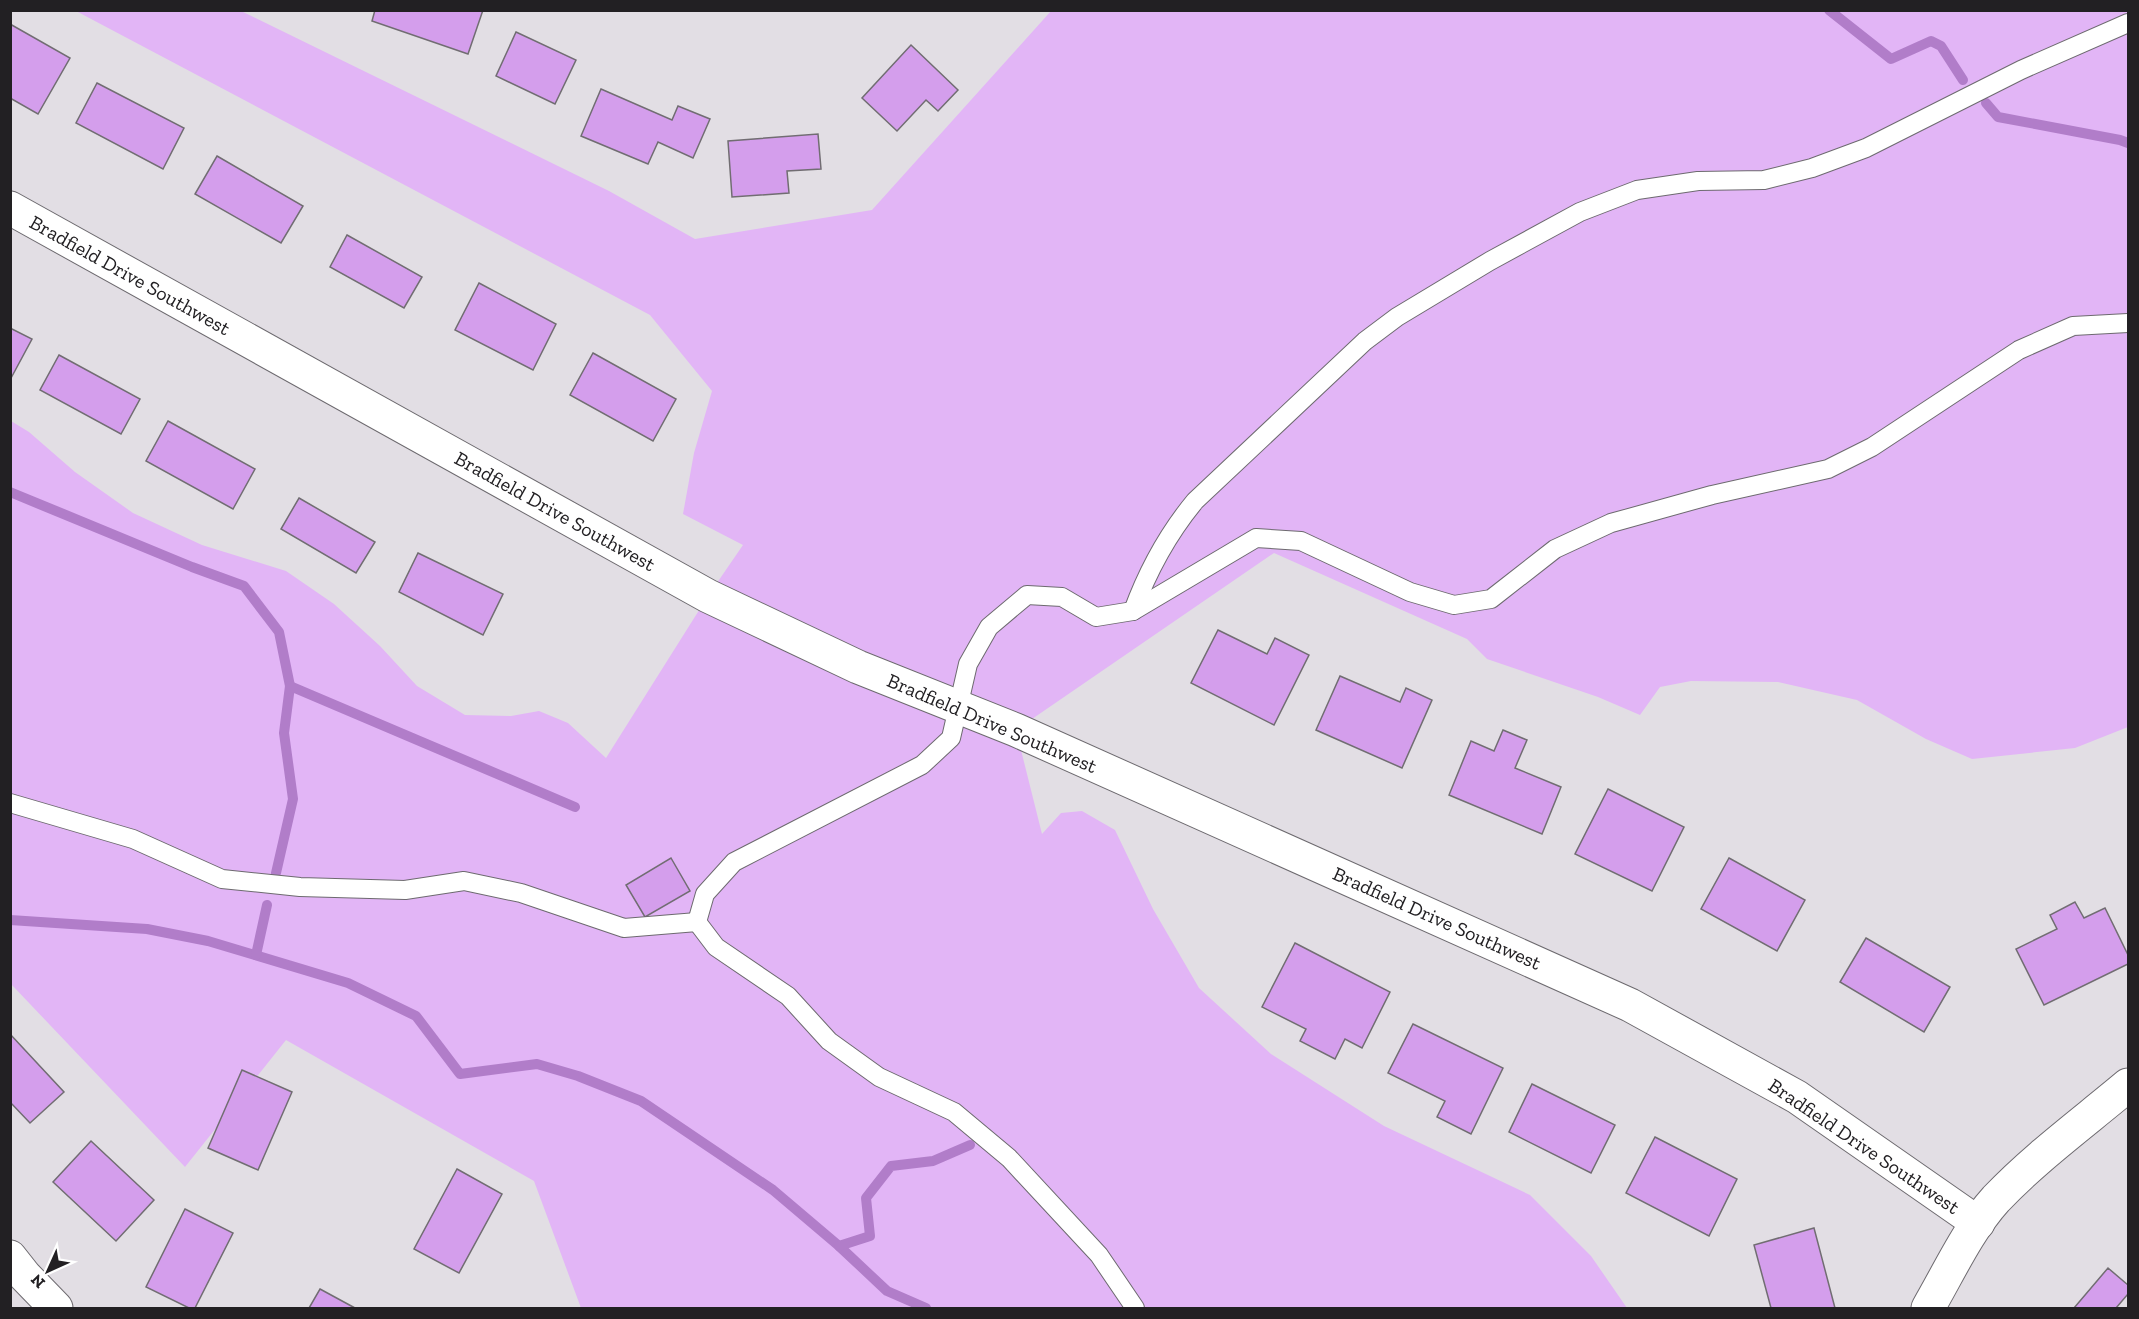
<svg xmlns="http://www.w3.org/2000/svg" width="2139" height="1319" viewBox="0 0 2139 1319" font-family="'Zilla Slab',serif">
	<rect width="100%" height="100%" fill="#e2dee4"/>
	<polygon fill="#e2b5f6" points="76,11 241,11 609,191 695,239 872,210 1051,11 2128,11 2128,727 2075,748 1972,759 1926,739 1857,700 1778,682 1691,681 1660,687 1640,715 1598,697 1487,659 1467,639 1274,553 1016,730 1042,834 1061,813 1082,811 1115,830 1153,909 1199,988 1271,1054 1384,1126 1530,1195 1591,1256 1627,1308 581,1308 534,1181 286,1040 185,1167 11,984 11,421 29,432 75,472 133,513 202,545 286,571 334,604 380,646 417,686 465,715 511,716 539,711 568,723 606,758 708,596 743,545 683,514 694,453 712,391 650,315"/>
	<g fill="none" stroke-linecap="round" stroke-linejoin="round">
		<g stroke="#b17dc9" stroke-width="10">
			<polyline points="1829,10 1891,59 1931,41 1941,46 1963,80"/>
			<polyline points="1986,103 1998,117 2120,140 2128,143"/>
			<polyline points="10,492 192,567 244,586 279,632 290,686"/>
			<polyline points="276,873 293,799 284,733 290,686 575,807"/>
			<polyline points="10,920 147,929 208,941 348,983 416,1016 460,1074 537,1064 578,1076 641,1101 773,1190 839,1246 887,1291 926,1308"/>
			<polyline points="256,955 267,905"/>
			<polyline points="839,1246 870,1236 866,1198 891,1166 933,1161 970,1145"/>
		</g>
	</g>
	<g fill="#d49eec" stroke="#716d72" stroke-width="1.5">
		<polygon points="375,10 483,10 468,54 372,21"/>
		<polygon points="10,24 70,58 38,114 10,98"/>
		<polygon points="516,32 576,60 555,104 496,76"/>
		<polygon points="911,45 958,90 938,111 926,100 897,131 862,98"/>
		<polygon points="97,83 184,128 163,169 76,123"/>
		<polygon points="601,89 672,120 678,106 710,119 693,158 658,142 648,164 581,136"/>
		<polygon points="818,134 821,169 787,171 789,193 732,197 728,141"/>
		<polygon points="217,156 303,206 281,243 195,194"/>
		<polygon points="347,235 422,277 404,308 330,267"/>
		<polygon points="479,283 556,324 533,370 455,330"/>
		<polygon points="10,328 32,339 10,380"/>
		<polygon points="593,353 676,399 653,441 570,395"/>
		<polygon points="59,355 140,399 121,434 40,390"/>
		<polygon points="168,421 255,469 233,509 146,461"/>
		<polygon points="299,498 375,542 356,573 281,529"/>
		<polygon points="418,553 503,594 483,635 399,592"/>
		<polygon points="1218,630 1267,654 1275,638 1309,655 1274,725 1191,683"/>
		<polygon points="1340,676 1400,702 1406,688 1432,700 1402,768 1316,730"/>
		<polygon points="1503,730 1527,740 1515,768 1561,787 1542,834 1449,795 1471,741 1494,751"/>
		<polygon points="1608,789 1684,827 1652,891 1575,854"/>
		<polygon points="671,858 690,891 645,917 626,885"/>
		<polygon points="1729,858 1805,900 1777,951 1701,909"/>
		<polygon points="2075,902 2084,918 2105,908 2128,955 2128,964 2044,1005 2016,949 2057,929 2050,915"/>
		<polygon points="1866,938 1950,987 1924,1032 1840,982"/>
		<polygon points="1295,943 1390,992 1362,1048 1345,1039 1335,1059 1300,1041 1306,1029 1262,1007"/>
		<polygon points="1413,1024 1503,1068 1471,1134 1437,1117 1445,1101 1388,1073"/>
		<polygon points="10,1034 64,1092 30,1123 10,1102"/>
		<polygon points="242,1070 292,1092 258,1170 208,1148"/>
		<polygon points="1532,1084 1615,1125 1591,1173 1509,1132"/>
		<polygon points="1655,1137 1737,1179 1709,1236 1626,1193"/>
		<polygon points="91,1141 154,1200 116,1241 53,1182"/>
		<polygon points="457,1169 502,1194 459,1273 414,1249"/>
		<polygon points="185,1209 233,1233 195,1308 189,1308 146,1287"/>
		<polygon points="1814,1228 1835,1308 1771,1308 1754,1245"/>
		<polygon points="2108,1268 2128,1285 2128,1294 2116,1308 2074,1308"/>
		<polygon points="320,1289 355,1308 309,1308"/>
	</g>
	<g fill="none" stroke-linecap="round" stroke-linejoin="round">
		<defs>
			<g id="lane">
				<path d="M1133,611c15,-41 34,-76 62,-110l170,-160 32,-24 93,-56 90,-49 57,-22 61,-9 66,-1 48,-12 54,-20 155,-78 107,-47"/>
				<polyline points="10,803 133,839 222,879 300,887 405,890 464,881 521,893 624,928 697,922"/>
				<polyline points="1135,1308 1099,1255 1009,1158 954,1112 879,1077 829,1041 788,996 716,947 697,922 705,894 734,862 922,765 951,738 968,664 989,627 1027,595 1062,597 1096,617 1133,611 1256,538 1301,541 1410,592 1454,605 1491,599 1555,549 1611,523 1712,495 1828,469 1872,447 2019,350 2073,326 2128,323"/>
			</g>
			<g id="street">
				<polyline points="10,208 708,596 858,667 1016,730 1630,1005 1797,1097 1978,1223"/>
				<polyline points="10,1257 25,1276 56,1308"/>
				<path d="M1928,1308c21,-36 40,-78 68,-109 40,-42 88,-77 132,-114"/>
			</g>
		</defs>
		<use href="#lane" stroke="#6d6a6f" stroke-width="20"/>
		<use href="#street" stroke="#6d6a6f" stroke-width="35"/>
		<use href="#lane" stroke="#fff" stroke-width="18"/>
		<use href="#street" stroke="#fff" stroke-width="33"/>
	</g>
	<g text-anchor="middle" stroke-width="4.5" stroke-linejoin="round" paint-order="stroke">
		<g font-size="20" fill="#222023" stroke="#fff">
			<text transform="translate(130 275) rotate(29)" y="7">Bradfield Drive Southwest</text>
			<text transform="translate(555 511) rotate(29)" y="7">Bradfield Drive Southwest</text>
			<text transform="translate(992 723) rotate(23)" y="7">Bradfield Drive Southwest</text>
			<text transform="translate(1437 918) rotate(24)" y="7">Bradfield Drive Southwest</text>
			<text transform="translate(1864 1146) rotate(34)" y="7">Bradfield Drive Southwest</text>
		</g>
	</g>
	<rect width="2139" height="1319" fill="none" stroke="#222023" stroke-width="24"/>
	<g transform="translate(48 1271) rotate(225)" stroke="#ffffff" stroke-width="4.5" paint-order="stroke">
	<path d="M0-4.5L10 22L0 15L-10 22Z" fill="#222023"/>
	<text y="-9" font-size="16" font-weight="bold" text-anchor="middle" fill="#222023">N</text>
	</g>
</svg>
